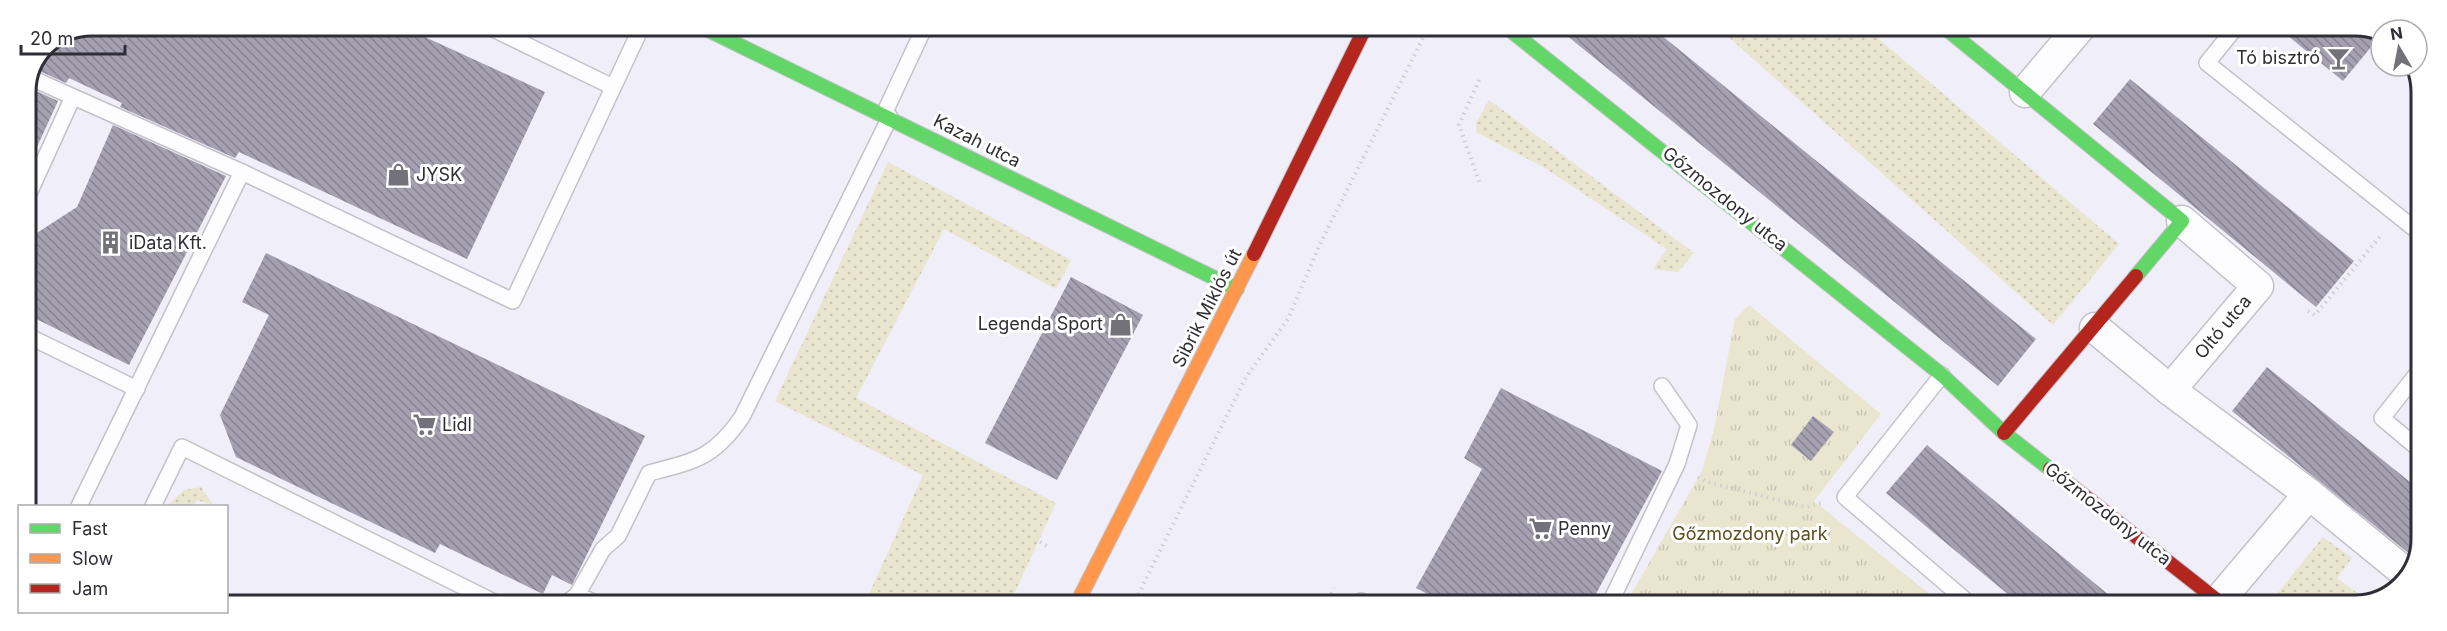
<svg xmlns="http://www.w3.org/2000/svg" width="2447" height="631" viewBox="0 0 2447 631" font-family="Inter,sans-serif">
	<defs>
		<pattern id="grass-dots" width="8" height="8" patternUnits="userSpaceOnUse" patternTransform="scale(1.5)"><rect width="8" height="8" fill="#eae5ce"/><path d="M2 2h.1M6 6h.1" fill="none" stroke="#c9c5b2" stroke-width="1.8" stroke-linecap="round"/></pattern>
		<pattern id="park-tufts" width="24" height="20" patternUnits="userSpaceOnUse" patternTransform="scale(1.5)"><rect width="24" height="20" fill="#eae5ce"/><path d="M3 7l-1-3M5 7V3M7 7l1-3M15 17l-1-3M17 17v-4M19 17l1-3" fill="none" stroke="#c9c5b2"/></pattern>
		<pattern id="building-back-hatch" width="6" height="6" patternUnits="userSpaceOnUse" patternTransform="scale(1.5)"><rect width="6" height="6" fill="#a5a1b1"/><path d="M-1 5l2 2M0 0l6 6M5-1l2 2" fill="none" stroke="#878491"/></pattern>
	</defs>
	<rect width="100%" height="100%" fill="#f0eef8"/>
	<g fill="url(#grass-dots)">
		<polygon points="1716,26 1865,27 2119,244 2053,325"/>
		<polygon points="1489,100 1694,253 1678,272 1653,269 1667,249 1545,168 1476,132 1476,123"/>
		<polygon points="888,162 1071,260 1056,289 944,229 856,398 1056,503 1009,605 864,605 923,475 775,401"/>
		<polygon points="201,487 213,505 197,500 194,506 167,506 184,490"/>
		<polygon points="2323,537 2352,558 2337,578 2368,601 2355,605 2268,605"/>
	</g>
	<polygon fill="url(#park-tufts)" points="1749,305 1881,414 1814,501 1943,605 1625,605 1702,471 1714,430 1735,319"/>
	<g fill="url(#building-back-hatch)">
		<polygon points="92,26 100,26 127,38 133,26 401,26 545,92 467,259 239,152 235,158 120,107 122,103 69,78 66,83 35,69 45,45"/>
		<polygon points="1555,26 1650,26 2036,339 1998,386"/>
		<polygon points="2277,27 2368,27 2381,35 2343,81"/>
		<polygon points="2130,79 2354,261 2316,307 2093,124"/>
		<polygon points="27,87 58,101 26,171 26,92"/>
		<polygon points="113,125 226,176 129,365 26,314 26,240 77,207"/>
		<polygon points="266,253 645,436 572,585 552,575 543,594 440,544 435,553 236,457 220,415 269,315 242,302"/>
		<polygon points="1071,277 1143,315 1057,480 985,443"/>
		<polygon points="2267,367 2420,490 2420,552 2416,559 2232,411"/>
		<polygon points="1501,388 1662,471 1590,605 1449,605 1416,588 1482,469 1464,458"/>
		<polygon points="1813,416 1834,432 1811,461 1791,445"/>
		<polygon points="1927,445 2121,605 2021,605 1946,543 1886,493"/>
	</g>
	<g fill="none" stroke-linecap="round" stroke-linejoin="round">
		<defs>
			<g id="lane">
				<polyline points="487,26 613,87"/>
				<polyline points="2236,27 2207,63 2421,234"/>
				<polyline points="31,78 242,172 513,301 642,26"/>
				<polyline points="884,114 925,26"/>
				<polyline points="26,200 73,97"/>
				<polyline points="26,335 137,389"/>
				<polyline points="1942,375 1845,497 1971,605"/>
				<polyline points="2420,450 2382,418 2420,370"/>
				<polyline points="79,506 242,172"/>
				<polyline points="153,506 182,447 498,604"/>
				<polyline points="577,595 598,604"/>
				<polyline points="1361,601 1368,605"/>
				<path d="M565,604l12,-9 26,-46 15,-13 31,-63c46,-12 65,-15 93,-56l148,-300"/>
				<polyline points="1609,605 1677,464 1689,425 1662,386"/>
			</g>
			<g id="street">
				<polyline points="2025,92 2080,27"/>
				<polyline points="2095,328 2170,390 2309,494 2215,605"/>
				<polyline points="2170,390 2258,286 2182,221"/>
				<polyline points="2309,494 2407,574"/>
			</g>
			<g id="fast">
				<polyline points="700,26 1237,289"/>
				<polyline points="1505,26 1942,375 2004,433 2050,469"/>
				<polyline points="1944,27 2182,221 2136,276"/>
			</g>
			<polyline id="slow" points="1076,605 1254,254"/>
			<g id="jam">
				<polyline points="1254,254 1366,26"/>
				<polyline points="2004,433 2136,276"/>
				<polyline points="2050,469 2218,601"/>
			</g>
		</defs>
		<use href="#lane" stroke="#c3c2ca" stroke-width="18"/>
		<use href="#street" stroke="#c3c2ca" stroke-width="33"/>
		<use href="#fast" stroke="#c3c2ca" stroke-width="16"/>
		<use href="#slow" stroke="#c3c2ca" stroke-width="16"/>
		<use href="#jam" stroke="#c3c2ca" stroke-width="16"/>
		<g stroke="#ceced2" stroke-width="4" stroke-dasharray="1.5 4.5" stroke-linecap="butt">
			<polyline points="1479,80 1459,125 1480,184"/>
			<polyline points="2308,311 2315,315 2382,234"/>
			<polyline points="1698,477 1707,482 1806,507 1821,503"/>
			<polyline points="1040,542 1049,547"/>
			<polyline points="1133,605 1246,377 1288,319 1320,244 1429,26"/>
			<polyline points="1327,605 1334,588"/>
		</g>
		<use href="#lane" stroke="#fdfcfe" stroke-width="15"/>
		<use href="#street" stroke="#fdfcfe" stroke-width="30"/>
		<use href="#fast" stroke="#63d668" stroke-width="14"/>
		<use href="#slow" stroke="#ff974d" stroke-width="14"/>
		<use href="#jam" stroke="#b3261e" stroke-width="14"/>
	</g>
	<defs>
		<symbol id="bar-bare" viewBox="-9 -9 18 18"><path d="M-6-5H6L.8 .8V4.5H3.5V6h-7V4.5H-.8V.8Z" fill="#73717a" stroke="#fff" stroke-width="2.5" paint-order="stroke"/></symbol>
		<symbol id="shop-bare" viewBox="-9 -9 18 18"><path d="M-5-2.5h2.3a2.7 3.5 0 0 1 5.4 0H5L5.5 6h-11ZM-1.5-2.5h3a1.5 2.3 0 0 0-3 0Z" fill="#73717a" stroke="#fff" stroke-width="2.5" paint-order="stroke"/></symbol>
		<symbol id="building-bare" viewBox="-9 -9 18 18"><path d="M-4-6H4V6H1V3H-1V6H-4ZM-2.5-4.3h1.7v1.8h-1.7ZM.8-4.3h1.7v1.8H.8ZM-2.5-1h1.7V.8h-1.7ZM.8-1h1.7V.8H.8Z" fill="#73717a" stroke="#fff" stroke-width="2.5" paint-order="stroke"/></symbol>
		<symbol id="supermarket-bare" viewBox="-9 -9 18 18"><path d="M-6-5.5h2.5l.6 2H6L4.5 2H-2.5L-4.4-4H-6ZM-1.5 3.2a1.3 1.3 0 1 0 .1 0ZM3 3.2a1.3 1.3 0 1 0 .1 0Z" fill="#73717a" stroke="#fff" stroke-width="2.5" paint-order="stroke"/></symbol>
	</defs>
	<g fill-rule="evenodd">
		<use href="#bar-bare" x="2322" y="42" width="33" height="33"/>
		<use href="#shop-bare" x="382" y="158" width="33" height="33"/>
		<use href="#building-bare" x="94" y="226" width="33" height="33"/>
		<use href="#shop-bare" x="1104" y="308" width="33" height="33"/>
		<use href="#supermarket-bare" x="408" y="408" width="33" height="33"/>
		<use href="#supermarket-bare" x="1524" y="512" width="33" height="33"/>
	</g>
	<g text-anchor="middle" stroke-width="6" stroke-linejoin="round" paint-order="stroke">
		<g font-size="18" fill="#2f2e36" stroke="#fff" text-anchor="start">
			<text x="2320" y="64" text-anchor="end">Tó bisztró</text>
			<text x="416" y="181">JYSK</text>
			<text x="129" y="249">iData Kft.</text>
			<text x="1103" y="330" text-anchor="end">Legenda Sport</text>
			<text x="442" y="431">Lidl</text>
			<text x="1558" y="535">Penny</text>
		</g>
		<g font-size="18" fill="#2f2e36" stroke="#fff">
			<text transform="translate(977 141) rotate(27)" y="6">Kazah utca</text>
			<text transform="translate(1725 199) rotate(39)" y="6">Gőzmozdony utca</text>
			<text transform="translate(1207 308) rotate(-63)" y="6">Sibrik Miklós út</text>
			<text transform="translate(2223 327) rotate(-50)" y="6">Oltó utca</text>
			<text transform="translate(2108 514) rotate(38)" y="6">Gőzmozdony utca</text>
		</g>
		<g font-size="18" fill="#5b5119" stroke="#fff">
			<text x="1750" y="540">Gőzmozdony park</text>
		</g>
	</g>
	<path d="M0 0H2447V631H0ZM92 36H2355A56 56 0 0 1 2411 92V539A56 56 0 0 1 2355 595H92A56 56 0 0 1 36 539V92A56 56 0 0 1 92 36Z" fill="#fff" fill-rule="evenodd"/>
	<path fill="none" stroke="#2f2e36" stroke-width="3" d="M92 36H2355A56 56 0 0 1 2411 92V539A56 56 0 0 1 2355 595H92A56 56 0 0 1 36 539V92A56 56 0 0 1 92 36Z"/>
	<rect x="18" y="505" width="210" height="108" fill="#ffffff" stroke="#acabaf" stroke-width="1.5"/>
	<rect x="30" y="524" width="30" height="9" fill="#63d668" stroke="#acabaf" stroke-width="1.5"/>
	<text x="72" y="535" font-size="18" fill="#2f2e36">Fast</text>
	<rect x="30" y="554" width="30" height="9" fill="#ff974d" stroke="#acabaf" stroke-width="1.5"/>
	<text x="72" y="565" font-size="18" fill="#2f2e36">Slow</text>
	<rect x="30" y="584" width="30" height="9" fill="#b3261e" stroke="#acabaf" stroke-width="1.5"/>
	<text x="72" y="595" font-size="18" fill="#2f2e36">Jam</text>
	<g transform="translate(2399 48) rotate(350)"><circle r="28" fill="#ffffff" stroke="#acabaf" stroke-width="1.5"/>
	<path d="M0-4.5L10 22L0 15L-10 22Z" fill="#73717a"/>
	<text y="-9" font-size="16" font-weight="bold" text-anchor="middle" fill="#2f2e36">N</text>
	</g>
	<path d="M21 45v9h104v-9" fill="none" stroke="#2f2e36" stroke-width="3"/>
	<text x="30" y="45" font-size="18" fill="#2f2e36" stroke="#ffffff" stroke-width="4.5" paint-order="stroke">20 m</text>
</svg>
